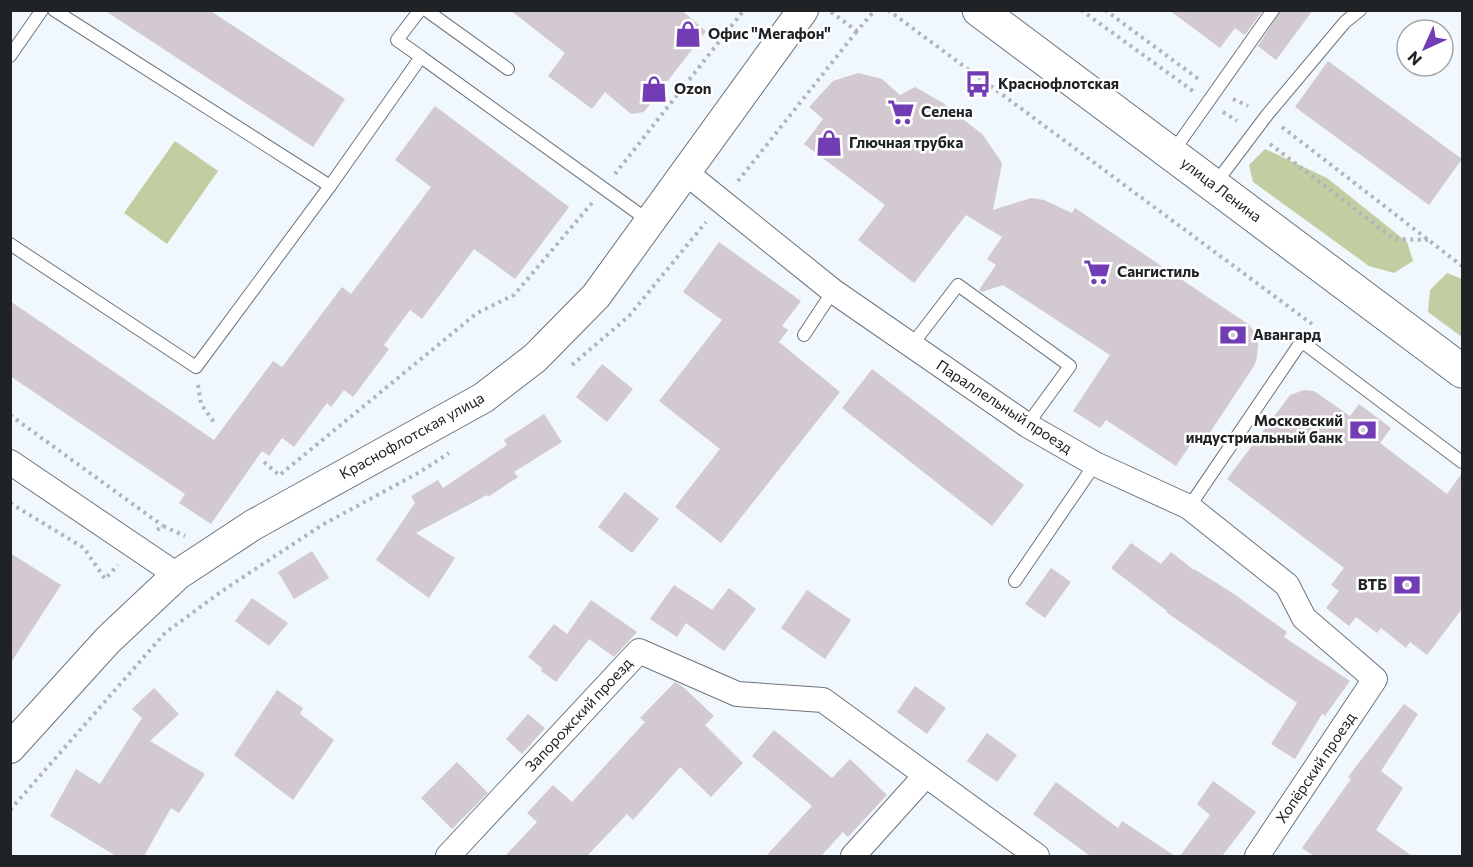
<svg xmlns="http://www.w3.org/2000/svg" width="1473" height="867" viewBox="0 0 1473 867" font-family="Commissioner,sans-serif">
	<rect width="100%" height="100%" fill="#f0f7fd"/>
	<g fill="#c0cea1">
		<polygon points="175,141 218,171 167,244 124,213"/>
		<polygon points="1265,149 1327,178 1407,242 1413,261 1394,273 1369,266 1253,182 1249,165"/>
		<polygon points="1447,273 1462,279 1462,337 1428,312 1430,290"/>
	</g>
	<g fill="#d3c9d0">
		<polygon points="104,10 209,10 345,99 313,147"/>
		<polygon points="510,10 681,10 706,31 644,112 631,114 605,92 592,109 548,76 565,53"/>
		<polygon points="1169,10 1263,10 1245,35 1235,28 1220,48"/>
		<polygon points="1281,10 1313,10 1276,60 1258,46"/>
		<polygon points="1328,61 1462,159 1429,205 1295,107"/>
		<polygon points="858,73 882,79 900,95 915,87 943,103 983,135 1002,163 993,210 1031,198 1044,200 1072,213 1075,208 1248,324 1253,330 1258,344 1257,357 1254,366 1205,440 1197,435 1176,466 1106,420 1100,428 1073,411 1110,355 1003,285 982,292 979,290 996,265 987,259 1002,237 966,215 914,283 858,240 885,205 804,144 823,119 809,107 833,81"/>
		<polygon points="435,106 569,207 515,279 474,249 422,319 410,310 384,345 389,349 353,397 344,390 331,407 327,403 294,447 282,438 269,456 262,451 211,524 179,503 185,494 10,376 10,301 214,440 273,361 282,367 342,287 351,294 431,187 395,160"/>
		<polygon points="719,242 801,301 782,326 788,330 779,342 840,392 721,543 675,507 720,449 659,401 722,320 683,292"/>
		<polygon points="602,364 633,389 607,422 576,397"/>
		<polygon points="872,369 1024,485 992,526 842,408"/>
		<polygon points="1304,390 1314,391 1350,416 1359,404 1391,428 1380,443 1447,494 1462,473 1462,609 1427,655 1410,642 1406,648 1381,628 1377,633 1356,617 1349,626 1326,608 1339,591 1331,585 1344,568 1227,479 1290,395"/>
		<polygon points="544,414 562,442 514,472 518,477 488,497 487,495 416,533 455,558 429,598 376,560 415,503 411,496 438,480 443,488 507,445 504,440"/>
		<polygon points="625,492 659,519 632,553 598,527"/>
		<polygon points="1131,543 1161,564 1171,552 1194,570 1194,569 1231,592 1287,632 1284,637 1350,681 1325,716 1322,714 1295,759 1271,744 1297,703 1166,612 1167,611 1111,568"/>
		<polygon points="312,551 329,578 294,599 278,572"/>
		<polygon points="10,553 61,585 10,664"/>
		<polygon points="1051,568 1071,582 1045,618 1025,604"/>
		<polygon points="674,585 712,610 729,588 756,609 724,651 686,623 677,637 650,619"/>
		<polygon points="807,590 851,620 825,659 781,628"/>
		<polygon points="252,598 288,623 269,646 235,621"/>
		<polygon points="591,600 637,632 614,657 589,639 556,682 541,671 542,668 528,657 554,624 567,634"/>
		<polygon points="675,682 682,686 714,716 705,725 743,763 711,797 680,767 633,820 627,814 587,856 505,856 537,822 527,813 553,785 572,802 645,722 640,718"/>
		<polygon points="915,686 946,708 927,734 897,712"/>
		<polygon points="154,688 179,714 150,741 205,774 179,813 171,808 144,856 116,856 50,816 76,769 100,784 142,718 132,709"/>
		<polygon points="277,690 303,708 300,714 334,740 293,800 234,755"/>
		<polygon points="1404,704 1418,714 1381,771 1403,788 1376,830 1412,856 1314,856 1302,848 1351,779 1348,777"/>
		<polygon points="528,714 545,728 522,754 506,739"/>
		<polygon points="774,730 832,778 850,759 887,795 848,837 843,832 821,856 766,856 812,806 752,756"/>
		<polygon points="987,733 1017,755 997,782 967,761"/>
		<polygon points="457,762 488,793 452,829 421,798"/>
		<polygon points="1213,781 1256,812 1222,856 1180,856 1210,815 1197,804"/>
		<polygon points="1056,782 1118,828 1122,821 1175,856 1090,856 1033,814"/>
	</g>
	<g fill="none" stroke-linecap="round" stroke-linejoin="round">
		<defs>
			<g id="service">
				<polyline points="54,10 330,186"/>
				<polyline points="420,10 397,40 421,57"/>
				<polyline points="426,10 508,69"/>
				<polyline points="10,56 42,10"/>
				<polyline points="1172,153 1273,10"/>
				<polyline points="1215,184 1267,115 1345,22 1360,10"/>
				<polyline points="10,244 196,367 330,186 421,57 649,221"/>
				<polyline points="804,335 833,291"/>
				<polyline points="911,346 958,285 1070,366 1027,425"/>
				<polyline points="1189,507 1299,345 1305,344 1462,462"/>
				<polyline points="1015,581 1095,464"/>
			</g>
			<g id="minor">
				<polyline points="685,172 833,291 1027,425 1095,464 1189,507 1287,585 1304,618 1375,679 1257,856"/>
				<polyline points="10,462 177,575"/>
				<polyline points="448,856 639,651 737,694 823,700 1037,856"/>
				<polyline points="853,856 925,776"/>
			</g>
			<polyline id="tertiary" points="10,748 108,640 177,575 253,525 483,398 535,358 596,296 803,10"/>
			<polyline id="secondary" points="979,10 1462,371"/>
		</defs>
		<use href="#service" stroke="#6e757c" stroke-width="14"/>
		<use href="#minor" stroke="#6e757c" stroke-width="26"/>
		<use href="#tertiary" stroke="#6e757c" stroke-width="32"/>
		<use href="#secondary" stroke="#6e757c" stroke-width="35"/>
		<g stroke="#b0b5ba" stroke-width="4" stroke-dasharray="3 4.5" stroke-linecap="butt">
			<polyline points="888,10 1312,324"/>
			<polyline points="1081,10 1193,91"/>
			<polyline points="1105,10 1201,81"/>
			<polyline points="831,12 857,31 875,10"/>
			<polyline points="1233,99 1248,106"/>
			<polyline points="1223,112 1237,121"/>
			<polyline points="1282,127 1462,266"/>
			<polyline points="1270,144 1394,239 1428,240"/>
			<polyline points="615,174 744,10"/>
			<polyline points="738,181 857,31"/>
			<polyline points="572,365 629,316 706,222"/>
			<polyline points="198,385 201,404 216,425"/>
			<polyline points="10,415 163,526"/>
			<polyline points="264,462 279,475"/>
			<polyline points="281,474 477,313 514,295 592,203"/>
			<polyline points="10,503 84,548 105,579 118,565"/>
			<polyline points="157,530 163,526 185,536"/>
			<polyline points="10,810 165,633 222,591 322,525 420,472 449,453"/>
		</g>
		<use href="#service" stroke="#fff" stroke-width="12"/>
		<use href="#minor" stroke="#fff" stroke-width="24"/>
		<use href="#tertiary" stroke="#fff" stroke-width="30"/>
		<use href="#secondary" stroke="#fff" stroke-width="33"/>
	</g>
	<defs>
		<symbol id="shop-bare" viewBox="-9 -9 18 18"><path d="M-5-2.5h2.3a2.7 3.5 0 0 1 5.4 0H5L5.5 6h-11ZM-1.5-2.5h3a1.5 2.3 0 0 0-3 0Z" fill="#723db4" stroke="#fff" stroke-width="2.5" paint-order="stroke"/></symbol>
		<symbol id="bus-bare" viewBox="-9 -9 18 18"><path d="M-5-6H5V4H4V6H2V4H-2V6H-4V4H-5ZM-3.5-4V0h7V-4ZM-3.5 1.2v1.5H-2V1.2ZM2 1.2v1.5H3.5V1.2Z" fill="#723db4" stroke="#fff" stroke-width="2.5" paint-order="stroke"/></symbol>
		<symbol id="supermarket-bare" viewBox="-9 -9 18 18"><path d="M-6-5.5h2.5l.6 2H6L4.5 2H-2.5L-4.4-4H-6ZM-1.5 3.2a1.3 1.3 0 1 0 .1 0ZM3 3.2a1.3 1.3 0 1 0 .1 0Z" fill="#723db4" stroke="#fff" stroke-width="2.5" paint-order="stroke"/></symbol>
		<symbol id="bank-bare" viewBox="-9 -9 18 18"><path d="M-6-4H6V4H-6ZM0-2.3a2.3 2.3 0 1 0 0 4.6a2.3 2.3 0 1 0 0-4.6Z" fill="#723db4" stroke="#fff" stroke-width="2.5" paint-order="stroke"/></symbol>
	</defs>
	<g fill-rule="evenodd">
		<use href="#shop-bare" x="669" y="15" width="38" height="38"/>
		<use href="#bus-bare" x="959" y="65" width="38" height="38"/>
		<use href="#shop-bare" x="635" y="70" width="38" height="38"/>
		<use href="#supermarket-bare" x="882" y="93" width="38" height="38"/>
		<use href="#shop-bare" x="810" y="124" width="38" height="38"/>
		<use href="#supermarket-bare" x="1078" y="253" width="38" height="38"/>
		<use href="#bank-bare" x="1214" y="316" width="38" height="38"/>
		<use href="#bank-bare" x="1344" y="411" width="38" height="38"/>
		<use href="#bank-bare" x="1388" y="566" width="38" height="38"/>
	</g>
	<g text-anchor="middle" stroke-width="5" stroke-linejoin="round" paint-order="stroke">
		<g font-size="15" font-weight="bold" fill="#202326" stroke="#fff" text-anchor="start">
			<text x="708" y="39">Офис "Мегафон"</text>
			<text x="998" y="89">Краснофлотская</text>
			<text x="674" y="94">Ozon</text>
			<text x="921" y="117">Селена</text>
			<text x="849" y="148">Глючная трубка</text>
			<text x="1117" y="277">Сангистиль</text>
			<text x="1253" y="340">Авангард</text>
			<text x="1343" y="426" text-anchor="end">Московский<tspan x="1343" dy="17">индустриальный банк</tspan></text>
			<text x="1387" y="590" text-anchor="end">ВТБ</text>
		</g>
		<g font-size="15" fill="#202326" stroke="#fff">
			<text transform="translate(1221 190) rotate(37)" y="5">улица Ленина</text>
			<text transform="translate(1004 407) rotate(33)" y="5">Параллельный проезд</text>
			<text transform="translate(412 436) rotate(-29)" y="5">Краснофлотская улица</text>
			<text transform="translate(579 715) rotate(-47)" y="5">Запорожский проезд</text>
			<text transform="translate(1316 768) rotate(-56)" y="5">Хопёрский проезд</text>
		</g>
	</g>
	<rect width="1473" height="867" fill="none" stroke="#202326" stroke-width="24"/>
	<g transform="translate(1425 48) rotate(225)"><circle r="28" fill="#ffffff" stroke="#a6a7a8" stroke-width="1.5"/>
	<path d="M0-4.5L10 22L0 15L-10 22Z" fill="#723db4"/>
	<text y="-9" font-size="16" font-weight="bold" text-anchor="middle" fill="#202326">N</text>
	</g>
</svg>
